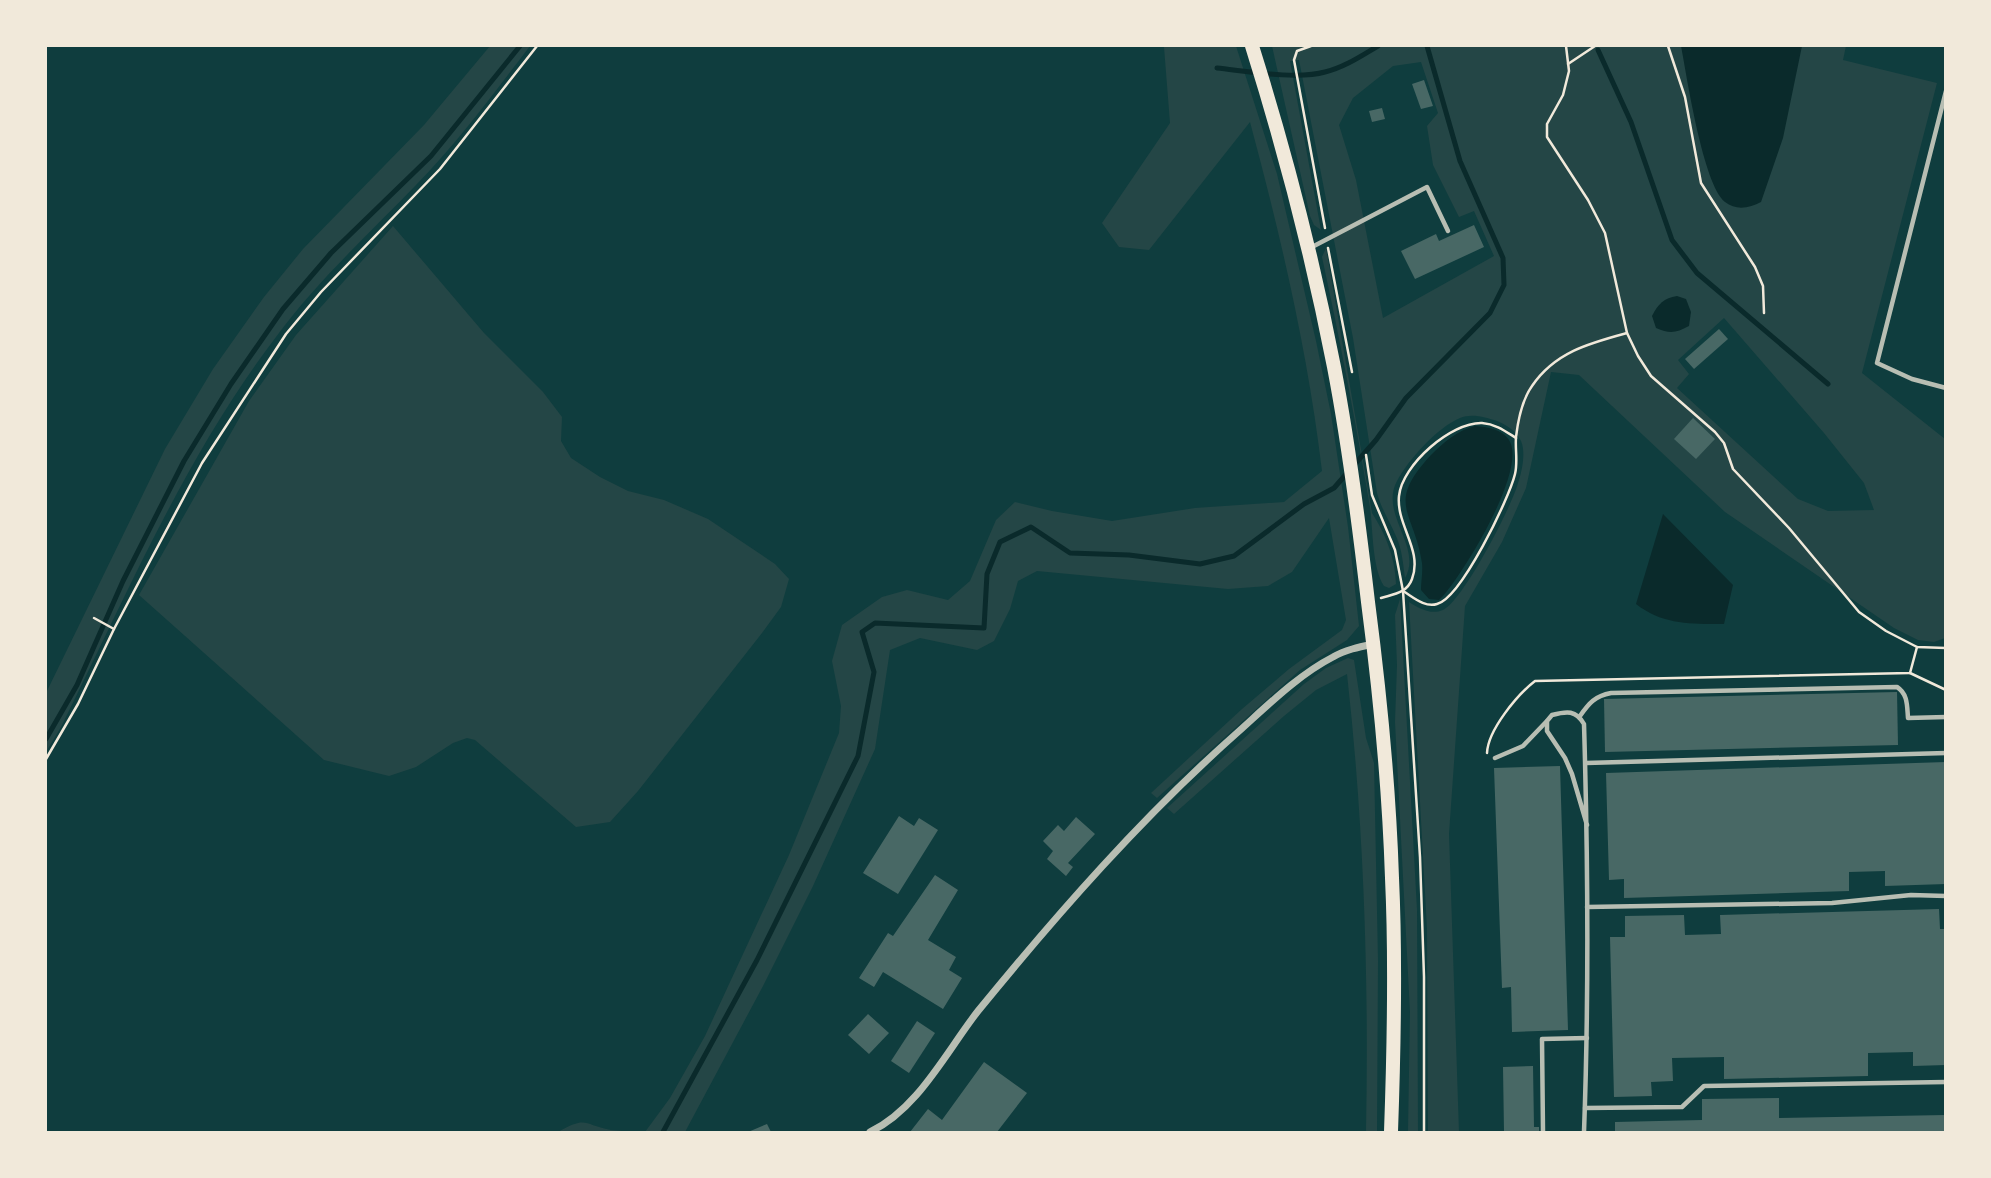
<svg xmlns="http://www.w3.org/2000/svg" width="1991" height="1178" viewBox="0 0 1991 1178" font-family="Mulish,sans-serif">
	<rect width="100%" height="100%" fill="#0f3d3e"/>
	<g fill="#244646" fill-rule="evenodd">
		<path d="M490,46h40c-36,47 -72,96 -114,139 -48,50 -99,96 -140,152 -90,118 -149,257 -215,390l-15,25v-59l119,-244 48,-80 51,-72 39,-48 121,-124z"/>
		<path d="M1272,46h574l-3,14 94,23 -75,290 83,66v199l-11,4 -16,-2 -24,-12 -169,-116 -146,-137 -28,-3 -25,116 -24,54 -37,64 -16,228 10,298h-31l-1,-203 -18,-327c11,7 22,13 34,8 20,-9 69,-104 75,-127 4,-11 8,-31 3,-42 -5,-11 -15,-16 -24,-20 -11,-4 -26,-8 -37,-3 -22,9 -52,42 -63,63 -18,33 26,66 8,97 -2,-15 -3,-30 -10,-44 -6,-14 -14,-26 -18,-41l-24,-155 -54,-278 -9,1 31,169 -7,-5 -4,-9zM1421,62l17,51 -11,13 6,39 26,52 15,-6 20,45 -111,62 -27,-138 -17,-55 14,-27 40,-32zM1724,318l100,115 40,50 10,27 -46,1 -30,-12 -121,-111 12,-14 -11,-14z"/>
		<path d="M1164,47l72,-1 41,128 39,167 15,73 17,113 11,99 -12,14 -47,30 -143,128 -6,-5 91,-84 47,-40 53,-39 4,-10 -17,-102 -37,54 -24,14 -40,3 -191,-18 -19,10 -8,28 -16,32 -17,9 -57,-12 -30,12 -15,99 -62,137 -50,100 -78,146h-127c30,-17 25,-7 53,-2 11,1 23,2 34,2l25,-34 35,-62 84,-181 50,-122 2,-27 -9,-45 10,-36 40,-28 25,-7 41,10 22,-19 26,-61 19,-18 37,9 60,10 83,-13 89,-6 38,-31c-14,-118 -41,-234 -72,-349l-101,128 -30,-3 -17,-24 68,-100z"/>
		<polygon points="393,226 484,333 543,392 562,417 561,441 571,458 600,477 628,491 664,500 708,519 775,564 789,579 781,607 762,633 638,791 610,822 576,827 475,740 467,738 453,743 416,767 389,776 324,760 139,595 249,401 296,335"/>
		<path d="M1326,248l46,265c14,22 23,44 24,71l-7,4 -5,-2c-12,-18 -11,-57 -14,-79 -14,-84 -30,-167 -48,-250z"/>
		<polygon points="1400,599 1417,910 1418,1132 1408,1132 1410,1012 1395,722 1397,665 1395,615"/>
		<path d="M1348,658l6,2 12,78 8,25 4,198 -1,171h-11c3,-152 -2,-306 -19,-458l-31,16 -32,26 -110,98 -7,-6 137,-124 22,-16z"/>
	</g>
	<g fill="#0a2a2b">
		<path d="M1681,46h121l-19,92 -22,64c-11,6 -25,9 -36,0 -22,-18 -38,-125 -44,-156z"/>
		<path d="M1677,296l9,3 5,13 -2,14c-13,7 -19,8 -33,2l-4,-12c6,-12 12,-18 25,-20z"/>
		<path d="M1475,426c12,1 27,3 34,14 19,29 -45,132 -66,156l-4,4 -10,-1 -8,-9c0,-9 2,-18 1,-27 -8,-53 -37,-58 9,-108 12,-12 27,-25 44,-29z"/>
		<path d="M1663,514l70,71 -9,39c-33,0 -61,1 -88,-20z"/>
	</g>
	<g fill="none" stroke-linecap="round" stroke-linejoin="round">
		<g stroke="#0a2a2b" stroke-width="5">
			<polyline points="1598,50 1631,122 1672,240 1697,273 1828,384"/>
			<path d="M1217,68c29,3 80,12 108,4 20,-5 36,-16 53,-26"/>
			<polyline points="46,739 77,685 123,581 184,461 231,384 283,309 331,253 431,156 520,46"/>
			<polyline points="663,1132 757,960 858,756 874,672 862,632 875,623 984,628 987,574 1000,542 1031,527 1070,553 1129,555 1200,564 1234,556 1304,504 1334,488 1376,440 1406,398 1490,313 1504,285 1503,258 1460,161 1427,46"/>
		</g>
	</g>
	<g fill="#486865">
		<polygon points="1424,80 1433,106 1421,109 1412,84"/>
		<polygon points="1382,108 1385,119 1372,122 1369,111"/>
		<polygon points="1474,225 1484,247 1415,279 1401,251 1436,234 1439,241"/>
		<polygon points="1719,329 1728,339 1694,369 1685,359"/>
		<polygon points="1693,418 1715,439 1696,459 1674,439"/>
		<polygon points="1897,692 1898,745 1605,752 1604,699"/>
		<polygon points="1946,762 1946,884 1885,886 1885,871 1849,872 1849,891 1624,898 1624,879 1609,880 1606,773"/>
		<polygon points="1560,766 1568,1030 1512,1032 1511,987 1502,988 1494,768"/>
		<polygon points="899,816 914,826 919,818 938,830 898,894 863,873"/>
		<polygon points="1076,817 1095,834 1068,863 1073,867 1066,876 1047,859 1053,851 1043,841 1058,825 1064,831"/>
		<polygon points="935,875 958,890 928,940 956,957 949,970 962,978 943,1009 883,972 874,987 859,978 888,933 893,936"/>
		<polygon points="1939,909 1940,929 1946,929 1946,1065 1913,1066 1913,1052 1868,1053 1868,1076 1724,1079 1724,1057 1672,1058 1673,1081 1651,1082 1652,1096 1614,1097 1610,937 1625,937 1625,916 1684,915 1685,935 1721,934 1720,915"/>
		<polygon points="868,1014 889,1033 869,1054 848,1035"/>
		<polygon points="917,1021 935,1033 909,1073 891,1061"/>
		<polygon points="984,1062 1027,1093 997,1132 910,1132 928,1109 942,1120"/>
		<polygon points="1533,1066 1534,1127 1539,1127 1539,1132 1504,1132 1503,1067"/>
		<polygon points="1779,1098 1779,1118 1946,1115 1946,1132 1615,1132 1615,1122 1702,1120 1702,1099"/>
		<polygon points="767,1124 771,1132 748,1132"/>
	</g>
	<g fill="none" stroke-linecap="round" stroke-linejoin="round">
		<g stroke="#f1e9da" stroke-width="2.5">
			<polyline points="1311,46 1297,51 1294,60 1325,228"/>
			<polyline points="1566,46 1569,71 1563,95 1547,124 1547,137 1588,200 1605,233 1627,333 1638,356 1651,376 1715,432 1724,443 1733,469 1789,528 1859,612 1886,631 1917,647 1946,648"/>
			<polyline points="1668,46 1685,97 1701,183 1755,267 1763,286 1764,313"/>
			<polyline points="1568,64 1595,46"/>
			<polyline points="1328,248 1352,372"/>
			<polyline points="1366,455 1372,495 1395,550 1403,591 1420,857 1424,977 1424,1132"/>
			<path d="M1403,591c10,6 22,17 34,13 24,-6 72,-105 78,-130 3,-12 0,-25 1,-37 2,-17 6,-37 16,-51 23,-34 58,-43 95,-53"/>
			<path d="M1381,598c13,-4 26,-5 31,-19 11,-29 -16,-54 -13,-83 3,-31 52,-74 83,-73 14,1 23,8 34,15"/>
			<polyline points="94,618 114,629"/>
			<polyline points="1910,673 1946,690"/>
			<path d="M1487,753c1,-23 30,-58 48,-72l375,-8 7,-26"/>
			<polyline points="46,759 78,704 114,629 202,463 286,334 321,292 440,169 537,46"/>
		</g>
		<g stroke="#b8beb3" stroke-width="4.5">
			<polyline points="1946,91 1877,363 1912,379 1946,388"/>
			<polyline points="1312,247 1427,187 1448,231"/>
			<path d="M1580,716c9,-13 15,-20 31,-23l286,-6c11,7 10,19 11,31l38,-1"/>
			<polyline points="1495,758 1523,746 1546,722"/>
			<polyline points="1586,763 1946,753"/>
			<polyline points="1587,907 1832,903 1911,895 1946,896"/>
			<polyline points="1585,1108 1682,1107 1704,1086 1946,1082"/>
			<polyline points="1543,1132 1542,1039 1587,1038"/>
			<path d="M1584,1132c5,-136 4,-272 0,-408 -8,-14 -17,-13 -32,-9l-5,6v10l18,27 7,16 15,51"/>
		</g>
		<path stroke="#b8beb3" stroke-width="7" d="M870,1132c48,-23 76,-80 108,-121 80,-98 165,-195 260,-279 29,-26 60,-57 95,-75 12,-7 26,-10 40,-13"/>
		<path stroke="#f1e9da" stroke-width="14" d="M1252,46c33,105 61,213 82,321 15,78 25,157 34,235 12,92 21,184 24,276 4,85 2,170 -1,254"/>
	</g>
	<rect width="1991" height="1178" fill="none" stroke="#f1e9da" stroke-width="94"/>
</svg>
